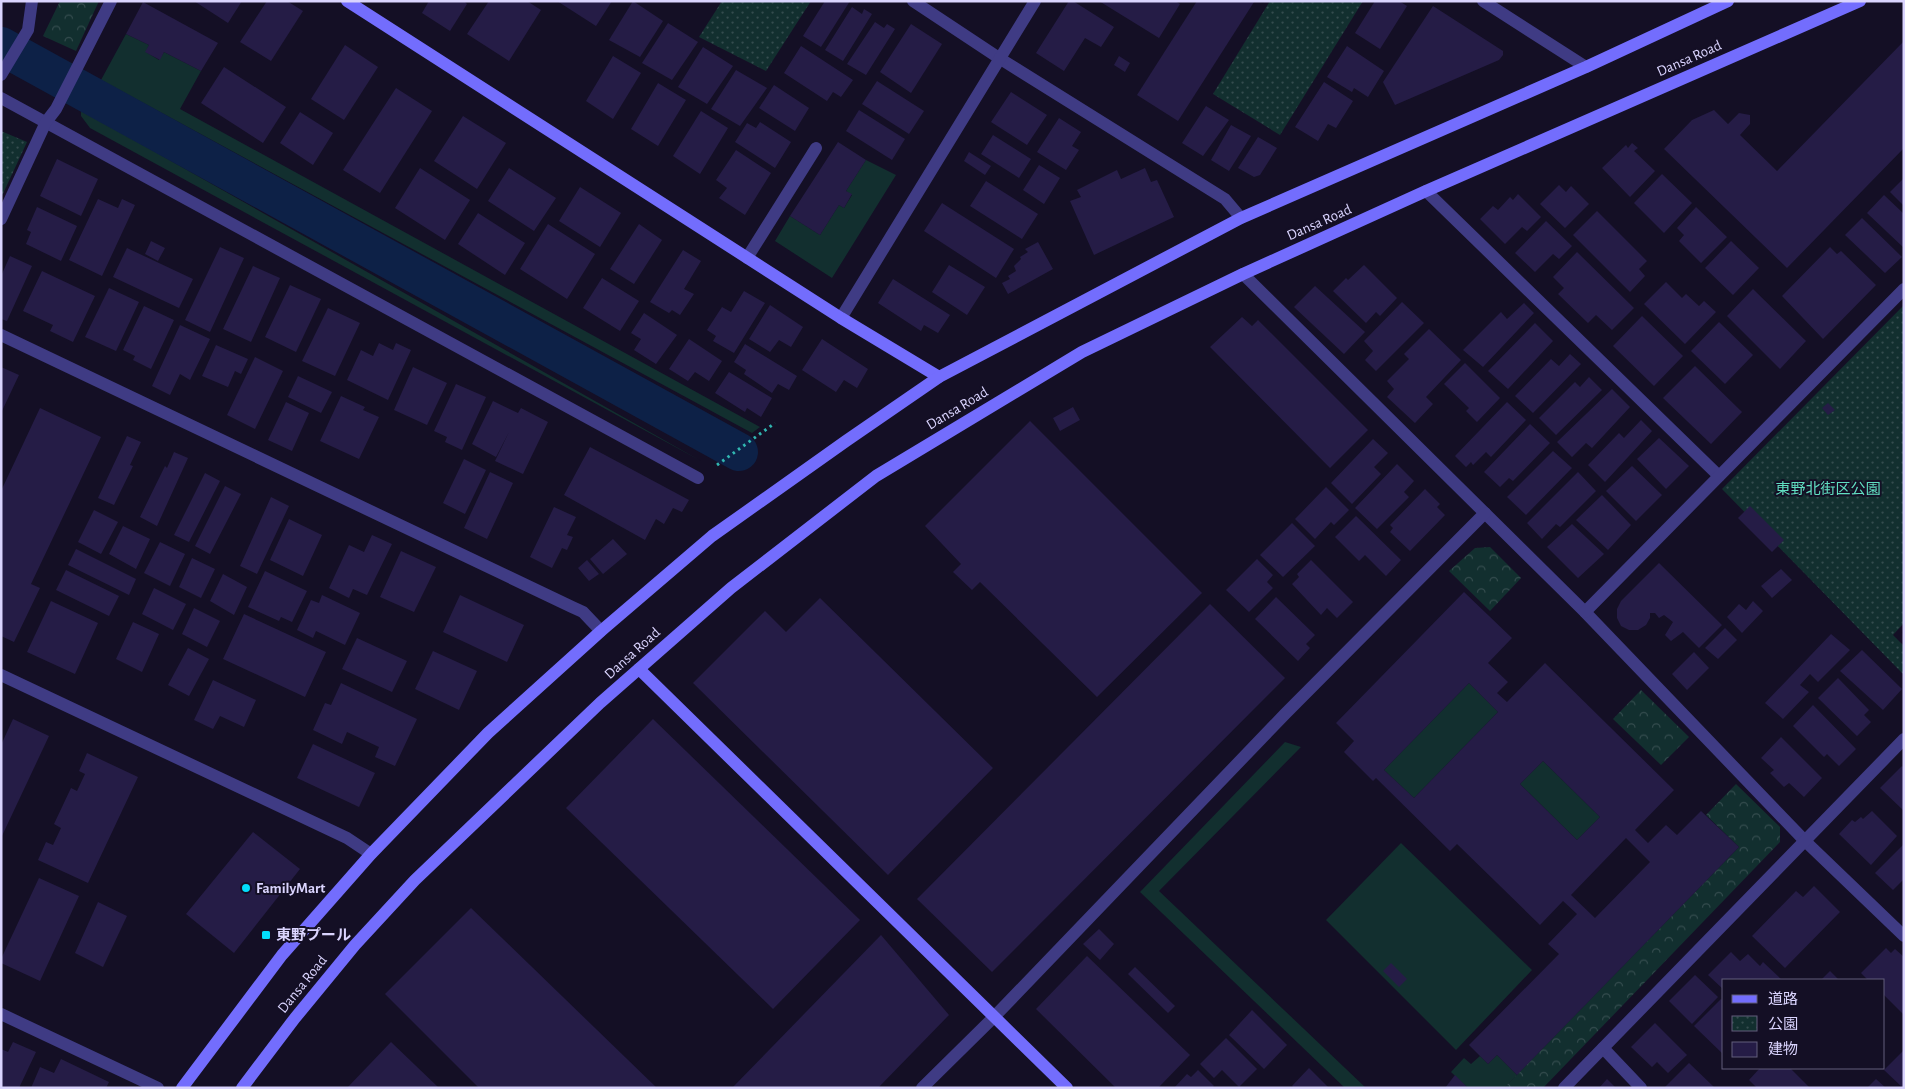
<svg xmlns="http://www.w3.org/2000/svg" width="1905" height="1089" viewBox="0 0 1905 1089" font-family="'Alegreya Sans','Noto Sans JP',sans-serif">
	<defs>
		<pattern id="forest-crowns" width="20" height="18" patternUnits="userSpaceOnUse" patternTransform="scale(1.25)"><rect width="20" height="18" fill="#122f2f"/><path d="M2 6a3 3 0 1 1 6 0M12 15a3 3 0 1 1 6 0" fill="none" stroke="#344c4e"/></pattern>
		<pattern id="park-dots" width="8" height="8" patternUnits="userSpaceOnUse" patternTransform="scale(1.25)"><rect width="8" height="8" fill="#122f2f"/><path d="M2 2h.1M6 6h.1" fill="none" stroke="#344c4e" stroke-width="1.8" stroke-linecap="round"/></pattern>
	</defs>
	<rect width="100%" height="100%" fill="#140f25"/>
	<g fill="#122f2f">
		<polygon points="126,34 149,45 146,52 159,60 164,52 201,71 180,109 760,427 752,433 101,80"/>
		<polygon points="81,110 701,461 90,128 81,116"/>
		<polygon points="866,160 896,175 832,278 775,241 790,216 820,235 839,205 844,208 852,195 846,191"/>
		<polygon points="1469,683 1498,712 1414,798 1384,770"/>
		<polygon points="1285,742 1301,747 1159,891 1366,1088 1345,1088 1140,892"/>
		<polygon points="1543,761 1600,817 1577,840 1520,784"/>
		<polygon points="1401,843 1532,970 1456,1050 1326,920"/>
		<polygon points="1497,1055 1517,1075 1504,1088 1468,1088 1451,1072 1464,1058 1471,1064 1480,1056 1488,1064"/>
	</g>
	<g fill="url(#forest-crowns)">
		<polygon points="60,1 99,1 76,51 43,36"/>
		<polygon points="1490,547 1521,578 1490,611 1449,571 1475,548"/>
		<polygon points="1641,690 1689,737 1661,765 1613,719"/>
		<polygon points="1736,784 1780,827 1780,842 1543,1088 1504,1088 1739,847 1706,815"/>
	</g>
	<g fill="url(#park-dots)">
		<polygon points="722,1 811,1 766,71 699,37"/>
		<polygon points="1270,1 1363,1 1280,135 1213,94"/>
		<polygon points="1,131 27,142 1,198"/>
		<polygon points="1904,305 1904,623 1893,635 1904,646 1904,675 1722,489"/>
	</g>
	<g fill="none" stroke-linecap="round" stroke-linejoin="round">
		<polyline stroke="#0d2147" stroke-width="38" points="1,46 739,452"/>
	</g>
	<g fill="#251c46" fill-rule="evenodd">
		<polygon points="194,1 242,1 228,23"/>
		<polygon points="267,1 287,1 303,11 271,61 240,42"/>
		<polygon points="429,1 464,1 467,4 450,31 422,13"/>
		<polygon points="489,1 527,1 541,10 509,61 467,34"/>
		<polygon points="557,1 612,1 596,26"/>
		<polygon points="633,1 663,21 640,57 609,40"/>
		<polygon points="825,1 850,1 821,47 803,36"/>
		<polygon points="1069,1 1073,1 1114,27 1101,47 1085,38 1064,71 1036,53"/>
		<polygon points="1099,1 1175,1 1180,4 1159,38"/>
		<polygon points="1197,1 1254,2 1178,121 1137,95"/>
		<polygon points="1375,1 1399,1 1407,6 1380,49 1355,33"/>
		<polygon points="143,2 218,43 201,71 164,52 160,60 145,52 149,45 126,34"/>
		<polygon points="1433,6 1503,51 1503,55 1499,60 1395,105 1383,82"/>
		<polygon points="852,7 862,14 864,9 872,14 843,61 825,50"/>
		<polygon points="875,22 884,28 887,24 895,29 866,75 847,64"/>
		<polygon points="668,23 698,42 672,80 642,63"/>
		<polygon points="911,24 942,44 911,93 880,72"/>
		<polygon points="1904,41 1904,148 1787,268 1664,149 1692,120 1714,110 1728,124 1739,113 1750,115 1750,124 1740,135 1777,171"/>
		<polygon points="345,45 378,67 344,120 311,99"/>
		<polygon points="801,46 853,80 841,97 833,92 827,101 784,73"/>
		<polygon points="1347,46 1384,71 1368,97 1354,88 1352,92 1327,77"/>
		<polygon points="703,47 733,66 707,104 678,87"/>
		<polygon points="613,56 641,73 613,119 586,101"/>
		<polygon points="1119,56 1130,63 1125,72 1114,65"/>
		<polygon points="224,67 286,107 263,143 201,103"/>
		<polygon points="736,70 767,88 740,126 711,109"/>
		<polygon points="877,81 924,111 909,134 862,104"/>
		<polygon points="1324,82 1353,101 1336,128 1328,124 1318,141 1295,127"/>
		<polygon points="658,83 686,100 658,146 631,129"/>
		<polygon points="774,85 809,108 795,131 759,108"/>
		<polygon points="396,88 432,111 380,193 343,170"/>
		<polygon points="1011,92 1047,115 1027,145 991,122"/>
		<polygon points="1206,106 1229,120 1203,156 1182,143"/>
		<polygon points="859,110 905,139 892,160 846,131"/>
		<polygon points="701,111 728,128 700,174 673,156"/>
		<polygon points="300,112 333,133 313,165 280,143"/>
		<polygon points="463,116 506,143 477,189 434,161"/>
		<polygon points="1059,118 1081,132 1072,146 1079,150 1066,170 1037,152"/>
		<polygon points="760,122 791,142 775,168 735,142 747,123 756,128"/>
		<polygon points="1231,125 1251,136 1229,171 1211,160"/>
		<polygon points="993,135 1031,159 1019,178 981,154"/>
		<polygon points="1258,137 1277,148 1260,175 1254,177 1238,168"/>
		<polygon points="838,142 866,160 846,191 852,194 844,208 839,205 820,235 790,216"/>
		<polygon points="1632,143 1638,148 1634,151 1655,171 1630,197 1602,168 1626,145 1628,148"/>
		<polygon points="736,150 771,173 745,215 719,198 727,188 716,180"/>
		<polygon points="969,152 991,166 985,175 964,161"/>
		<polygon points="57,159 98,179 81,216 40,196"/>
		<polygon points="1039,165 1060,178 1044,204 1023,190"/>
		<polygon points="420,168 470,200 445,240 395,208"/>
		<polygon points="509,168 556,198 534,231 488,201"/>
		<polygon points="1145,168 1151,182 1157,180 1174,217 1094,255 1070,201 1081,197 1077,190 1117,170 1121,179"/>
		<polygon points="1662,174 1692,203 1664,233 1634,203"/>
		<polygon points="1904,178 1904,206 1890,192"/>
		<polygon points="986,181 1038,214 1022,239 970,206"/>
		<polygon points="1559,185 1566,192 1571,186 1589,204 1565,228 1540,204"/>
		<polygon points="580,187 621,213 600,247 559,221"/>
		<polygon points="1518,194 1541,217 1527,231 1522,227 1505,244 1480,219 1493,206 1498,210 1510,197 1513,200"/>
		<polygon points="1884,195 1904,214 1904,248 1867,213"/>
		<polygon points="98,199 118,208 122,199 135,205 102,276 69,260"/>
		<polygon points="942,203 1014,249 996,278 924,231"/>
		<polygon points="37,207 77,226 61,261 26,244 31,232 27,230"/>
		<polygon points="1696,207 1727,237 1701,263 1679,241 1684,235 1677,228"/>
		<polygon points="1597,211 1647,261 1639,269 1645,276 1630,292 1573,235"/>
		<polygon points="478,213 525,243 505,275 458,244"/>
		<polygon points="1862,218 1902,257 1885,273 1845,235"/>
		<polygon points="1546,221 1572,246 1559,259 1553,254 1535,272 1515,253"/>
		<polygon points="548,224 595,254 567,299 520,269"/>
		<polygon points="639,224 662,240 634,284 610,269"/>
		<polygon points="151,241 165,248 158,261 145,254"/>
		<polygon points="1731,241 1759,268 1733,295 1705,268"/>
		<polygon points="1038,242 1053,269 1008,294 1002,283 1010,279 1008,276 1016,271 1014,266 1021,259 1020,257 1028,252 1025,249"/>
		<polygon points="220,247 244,258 210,332 185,320"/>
		<polygon points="1830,247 1837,254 1841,251 1876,285 1823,339 1782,296"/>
		<polygon points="127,248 193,279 179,308 113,277"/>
		<polygon points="683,250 701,261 684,289 694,294 680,315 672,310 669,313 650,302"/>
		<polygon points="1577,252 1634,308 1612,330 1596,315 1588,323 1558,294 1564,288 1553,277"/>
		<polygon points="10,256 32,266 7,321 1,319 1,276"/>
		<polygon points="949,265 985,287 967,315 932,292"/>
		<polygon points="1364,265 1397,298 1380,316 1376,312 1366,323 1333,291 1346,278 1348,280"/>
		<polygon points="253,266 280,278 251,342 223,329"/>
		<polygon points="42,271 95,296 73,342 50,331 53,325 23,311"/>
		<polygon points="602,278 639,301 620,331 583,308"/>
		<polygon points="893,279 950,315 938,333 924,325 921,331 878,303"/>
		<polygon points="1666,282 1682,298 1686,294 1699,306 1704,301 1716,312 1685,344 1644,304"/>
		<polygon points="290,285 321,299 296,352 265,337"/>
		<polygon points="1315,286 1365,332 1344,354 1294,307"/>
		<polygon points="109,288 139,302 116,351 85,337"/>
		<polygon points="1753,289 1806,341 1780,369 1727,316"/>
		<polygon points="744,291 765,303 734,353 713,341 716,336 707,330 722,307 731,312"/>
		<polygon points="1402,302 1424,323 1376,371 1365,360 1373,351 1364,341"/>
		<polygon points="1524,303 1534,313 1483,367 1463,350 1501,312 1507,319"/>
		<polygon points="770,305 803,327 791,347 779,340 770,352 749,339"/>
		<polygon points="144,306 174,320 151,369 133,360 135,356 123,350"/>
		<polygon points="328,308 360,323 335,376 302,361"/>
		<polygon points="644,313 677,335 656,364 634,350 641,339 631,333"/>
		<polygon points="1642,316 1683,356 1654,386 1613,346"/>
		<polygon points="1242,317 1252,326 1258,320 1368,430 1330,468 1210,347"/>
		<polygon points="1719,322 1753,355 1725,384 1691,351"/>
		<polygon points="1535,323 1553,341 1508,389 1488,371"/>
		<polygon points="180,325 210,339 190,380 180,374 170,395 152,386"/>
		<polygon points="1429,329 1461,360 1426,397 1433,404 1415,423 1387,397 1394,389 1387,381 1409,359 1404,354"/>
		<polygon points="689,339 722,361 709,381 695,372 688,381 669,369"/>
		<polygon points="822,339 868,369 857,388 844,380 836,392 802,370"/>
		<polygon points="379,343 393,350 396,343 411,350 388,400 347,380 361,350 373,356"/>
		<polygon points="745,344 797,376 789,390 778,384 772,393 744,374 746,370 734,362"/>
		<polygon points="216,345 248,359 241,374 235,371 228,387 202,376"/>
		<polygon points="1570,354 1581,364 1533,413 1515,396 1551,359 1559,366"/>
		<polygon points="255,357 283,371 255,429 227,415"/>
		<polygon points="1465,363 1500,398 1477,422 1466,411 1469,408 1444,384"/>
		<polygon points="1695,366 1742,412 1711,444 1663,398"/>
		<polygon points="1,367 19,375 1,413"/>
		<polygon points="413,367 447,383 427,425 394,410"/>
		<polygon points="729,372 772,398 761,417 747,408 745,412 715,393"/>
		<polygon points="298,376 332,392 321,413 288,397"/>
		<polygon points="1589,377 1602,390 1556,435 1539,418 1575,382 1580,387"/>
		<polygon points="456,384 486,397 462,450 445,442 447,437 434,431"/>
		<polygon points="1612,389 1630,407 1592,448 1586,443 1572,457 1557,442"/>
		<polygon points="341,396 365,407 363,410 379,417 359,459 320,441"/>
		<polygon points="493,401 518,413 521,408 548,422 523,474 495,461 509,432 496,457 472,444"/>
		<polygon points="286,402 309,413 292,451 268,440"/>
		<polygon points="1507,402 1526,420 1491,457 1486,452 1473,465 1471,462 1466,467 1455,456"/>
		<polygon points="1828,403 1835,410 1828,415 1822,408"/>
		<polygon points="1073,407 1080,420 1060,431 1053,418"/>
		<polygon points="40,408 101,437 31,584 40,588 14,642 1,636 1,491"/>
		<polygon points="1641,420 1652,431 1605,482 1588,465 1619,433 1624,438"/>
		<polygon points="1030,421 1202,593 1097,697 980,582 972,590 953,572 961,564 925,526"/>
		<polygon points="1530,424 1550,443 1513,481 1509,478 1500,487 1484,472"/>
		<polygon points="127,436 141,442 130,465 133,466 114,505 98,498"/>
		<polygon points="1659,438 1689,466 1666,489 1637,459"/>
		<polygon points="1373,439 1388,453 1374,467 1381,474 1352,504 1331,483"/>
		<polygon points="590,447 689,500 682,512 673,508 664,524 656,519 645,540 564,495"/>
		<polygon points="1553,451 1572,468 1526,515 1507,497"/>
		<polygon points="174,452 188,458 157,526 140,517 165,466 167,468"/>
		<polygon points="464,459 486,470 465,514 443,503"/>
		<polygon points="1397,464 1414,481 1404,492 1409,497 1377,529 1355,508"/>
		<polygon points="1632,466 1662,495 1636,521 1606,491"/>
		<polygon points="490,472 513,483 487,539 464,528"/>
		<polygon points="1578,472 1596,491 1560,527 1556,524 1542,539 1527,523"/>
		<polygon points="205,473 220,481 189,542 174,535"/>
		<polygon points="225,486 241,494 210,554 195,546"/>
		<polygon points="1326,487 1349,510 1334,525 1331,522 1315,539 1295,519"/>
		<polygon points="1425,489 1440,504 1437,507 1445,515 1410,551 1390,532 1393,528 1390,525"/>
		<polygon points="1602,495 1631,525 1608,550 1576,520"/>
		<polygon points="271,497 289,506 257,574 240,566"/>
		<polygon points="1750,506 1784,540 1772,552 1738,518"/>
		<polygon points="554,507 576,517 567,535 573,537 567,550 562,548 552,568 530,557"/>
		<polygon points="94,510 118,522 101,554 78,542"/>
		<polygon points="1356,516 1401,560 1386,576 1365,555 1359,561 1335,537"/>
		<polygon points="289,519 322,535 303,576 270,560"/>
		<polygon points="1292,523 1315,546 1283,577 1260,555"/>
		<polygon points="1572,524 1604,554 1578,578 1547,547"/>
		<polygon points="123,526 150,539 136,569 109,554"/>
		<polygon points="372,535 392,544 367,595 353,589 349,598 329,588 349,545 364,552"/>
		<polygon points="613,539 627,554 603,574 590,559"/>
		<polygon points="160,542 185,554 170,586 144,573"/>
		<polygon points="76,549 136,579 129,595 68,565"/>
		<polygon points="401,551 436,567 414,612 380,597"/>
		<polygon points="192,558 215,569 201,598 179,587"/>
		<polygon points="1257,559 1273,575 1267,582 1273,588 1249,612 1226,590"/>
		<polygon points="587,560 599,574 589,581 578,568"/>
		<polygon points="1311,560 1353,602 1337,618 1327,608 1321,615 1292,584 1299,577 1297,574"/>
		<polygon points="1659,563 1722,625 1699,648 1683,632 1671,641 1665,635 1673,622 1664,615 1659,618 1655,613 1650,613 1650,618 1646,625 1638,630 1629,630 1621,626 1617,618 1617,609 1621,601"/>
		<polygon points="1781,569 1792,580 1772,598 1761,586"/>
		<polygon points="66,570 119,596 109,616 56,590"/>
		<polygon points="265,571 307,591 292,622 281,617 279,621 248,607"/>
		<polygon points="223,574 247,587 234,615 210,601"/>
		<polygon points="154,588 186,604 173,630 142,614"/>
		<path d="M1464,592l48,46 -24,25 20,19 -11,11 10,9 38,-39 129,127 -39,40 13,13 18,-18 11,10 24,-24 38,36 -222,228 -20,-20 -9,9 -19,-19 90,-91 -11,-10 29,-30 -14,-13 -23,24 -83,-81 -7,7 -74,-73 -3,3 -29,-29 10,-11 -18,-18zM1469,683l29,29 -84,86 -30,-28zM1543,761l57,56 -23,23 -57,-56zM1626,838l24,24 -55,56 -24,-23z"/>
		<polygon points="322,595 360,613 345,645 316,631 313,638 297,630 311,600 319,603"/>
		<polygon points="460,595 524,625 507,662 443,632"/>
		<polygon points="1276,597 1315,635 1306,644 1310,648 1298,661 1255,619"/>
		<polygon points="820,598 993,768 888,875 693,683 765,611 786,632"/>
		<polygon points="51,601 98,623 75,674 27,652"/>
		<polygon points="1753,601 1763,611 1742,633 1727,617 1739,604 1746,610"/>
		<polygon points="1210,604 1285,678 992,972 917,899"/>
		<polygon points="194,608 220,621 207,647 182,634"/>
		<polygon points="244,614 326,652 305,697 223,659"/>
		<polygon points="133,622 159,634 142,672 116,659"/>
		<polygon points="1725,628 1737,640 1718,659 1705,648"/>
		<polygon points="1831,634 1850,650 1818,682 1810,674 1800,685 1809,692 1783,719 1765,703"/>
		<polygon points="357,638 407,661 392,692 342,669"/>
		<polygon points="188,648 209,659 189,696 168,685"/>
		<polygon points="1862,650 1902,689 1883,710 1840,671"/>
		<polygon points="433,651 477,671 459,710 415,689"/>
		<polygon points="1694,652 1709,668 1687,690 1672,674"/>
		<polygon points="1838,678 1869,710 1864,715 1871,722 1857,736 1818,698"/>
		<polygon points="213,680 256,700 244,727 220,716 213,729 194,720"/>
		<polygon points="341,683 417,719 395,766 375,757 379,747 347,732 342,744 313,730 325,703 331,705"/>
		<polygon points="1813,705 1856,749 1839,766 1827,754 1824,757 1793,726"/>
		<polygon points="13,719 49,736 1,838 1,745"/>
		<polygon points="653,719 860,920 773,1009 566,808"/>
		<polygon points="1781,737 1822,778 1804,797 1789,783 1784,787 1770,773 1774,770 1761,758"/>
		<polygon points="313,744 375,773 359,807 297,778"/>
		<polygon points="87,753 138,777 88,883 38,860 46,842 53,845 61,828 54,824 71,788 77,791 85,774 79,771"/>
		<polygon points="1902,766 1904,768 1904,811 1880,788"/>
		<polygon points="1872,811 1897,836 1871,865 1839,834 1852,820 1855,822 1861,817 1863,819"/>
		<polygon points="253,832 300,869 234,953 186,914"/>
		<polygon points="1904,844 1904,879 1893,890 1875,873"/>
		<polygon points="39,878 79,896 40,981 1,963 1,959"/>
		<polygon points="1814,886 1840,912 1785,968 1752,936 1796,891 1803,897"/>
		<polygon points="98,902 127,916 103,967 75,953"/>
		<polygon points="471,908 657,1088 479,1088 385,994"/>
		<polygon points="1099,929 1114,944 1100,960 1083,944"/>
		<polygon points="881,935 949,1015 878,1088 732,1088"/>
		<polygon points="1886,948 1891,953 1895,949 1904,957 1904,1015 1884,995 1884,980 1868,980 1861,973"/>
		<polygon points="1731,952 1740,961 1748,954 1760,966 1763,962 1782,980 1724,980 1724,990 1708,975"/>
		<polygon points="1087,956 1190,1055 1158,1088 1116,1088 1036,1009"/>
		<polygon points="1391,963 1407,979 1399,987 1383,971"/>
		<polygon points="1135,967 1175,1006 1168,1013 1128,974"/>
		<polygon points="1830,971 1839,980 1821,980"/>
		<polygon points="1695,975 1718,997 1692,1024 1669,1001"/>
		<polygon points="1721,999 1724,1002 1724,1055 1694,1026"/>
		<polygon points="1252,1010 1287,1045 1264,1069 1229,1035"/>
		<polygon points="1655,1023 1687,1055 1668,1073 1657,1062 1652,1067 1631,1047"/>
		<polygon points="1226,1038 1257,1069 1239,1087 1222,1070 1214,1078 1200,1064"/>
		<polygon points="13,1042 36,1052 19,1088 5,1088 1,1086 1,1049 8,1052"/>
		<polygon points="391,1042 439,1088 347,1088"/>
		<polygon points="1904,1050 1904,1088 1903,1088 1884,1070"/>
		<polygon points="61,1059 109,1082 106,1088 31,1088 40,1067 54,1073"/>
		<polygon points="1689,1063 1715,1088 1664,1088"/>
		<polygon points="1309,1068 1329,1088 1294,1088 1292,1086"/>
		<polygon points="1760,1068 1790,1068 1810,1088 1757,1088 1749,1080"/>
		<polygon points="1198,1070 1214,1086 1212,1088 1174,1088 1187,1074 1191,1077"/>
		<polygon points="1455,1075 1468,1088 1445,1088"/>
		<polygon points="1607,1079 1616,1088 1599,1088"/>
		<polygon points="1876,1079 1886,1088 1867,1088"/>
	</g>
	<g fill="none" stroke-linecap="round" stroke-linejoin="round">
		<polyline stroke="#31b6b1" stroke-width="3" stroke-dasharray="2.5 4" stroke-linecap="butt" points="717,465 775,423"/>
		<polyline stroke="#3f3b84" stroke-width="12" points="1603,1048 1641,1088"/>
		<g stroke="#3f3b84" stroke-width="12">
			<polyline points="913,1 999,58 1225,199 1241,218"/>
			<polyline points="1483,1 1586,67"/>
			<polyline points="1,75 28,30 32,1"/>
			<polyline points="1,98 698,478"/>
			<polyline points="1426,191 1719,476"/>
			<polyline points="1,219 46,122 56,109 111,1"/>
			<polyline points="747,258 816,148"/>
			<polyline points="1243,274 1585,612 1805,841 1904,936"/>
			<polyline points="841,318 1035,1"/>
			<polyline points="1,335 572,607 583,612 601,631"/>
			<polyline points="1585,612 1904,289"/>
			<polyline points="1,675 347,838 371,854"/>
			<polyline points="1,1014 158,1088"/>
			<polyline points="922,1088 994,1017 1285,714 1485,513"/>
			<polyline points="1564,1088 1904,739"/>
		</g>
		<g stroke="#736dfd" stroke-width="12">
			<polyline points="347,1 841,318 939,377"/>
			<polyline points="639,669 1067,1088"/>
			<polyline points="182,1088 282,955 371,854 488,733 601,631 712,536 846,441 939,377 1241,218 1586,67 1728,1"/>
			<polyline points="242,1088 295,1018 355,945 415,880 600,703 731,588 876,476 1082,352 1243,274 1426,191 1860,1"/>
		</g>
	</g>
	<g fill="#03ddfb" stroke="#140f25" stroke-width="2">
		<circle cx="246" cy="888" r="5"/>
		<rect x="261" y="930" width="10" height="10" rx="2.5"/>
	</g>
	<g text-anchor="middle" stroke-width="4" stroke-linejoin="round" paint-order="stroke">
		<g font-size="15" fill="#dad4fe" stroke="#140f25">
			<text transform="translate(1689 58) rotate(-24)" y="5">Dansa Road</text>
			<text transform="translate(1319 222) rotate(-24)" y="5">Dansa Road</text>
			<text transform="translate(957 408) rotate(-31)" y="5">Dansa Road</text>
			<text transform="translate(632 653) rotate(-42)" y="5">Dansa Road</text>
			<text transform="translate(302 984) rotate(-51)" y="5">Dansa Road</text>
		</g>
		<g font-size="15" fill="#61dec1" stroke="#140f25">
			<text x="1828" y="494">東野北街区公園</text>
		</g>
		<g font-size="15" font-weight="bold" fill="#dad4fe" stroke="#140f25" text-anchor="start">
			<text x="256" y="893">FamilyMart</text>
			<text x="276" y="940">東野プール</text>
		</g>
	</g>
	<rect width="1905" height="1089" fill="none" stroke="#dad4fe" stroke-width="5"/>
	<rect x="1722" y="979" width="162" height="90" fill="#140f25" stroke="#635e7c"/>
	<rect x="1732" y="995" width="25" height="8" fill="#736dfd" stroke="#635e7c"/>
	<text x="1768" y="1004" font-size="15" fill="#dad4fe">道路</text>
	<rect x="1732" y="1016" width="25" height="15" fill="url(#park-dots)" stroke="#635e7c"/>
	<text x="1768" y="1029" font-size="15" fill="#dad4fe">公園</text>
	<rect x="1732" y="1042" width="25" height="15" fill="#251c46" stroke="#635e7c"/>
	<text x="1768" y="1054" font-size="15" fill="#dad4fe">建物</text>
</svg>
